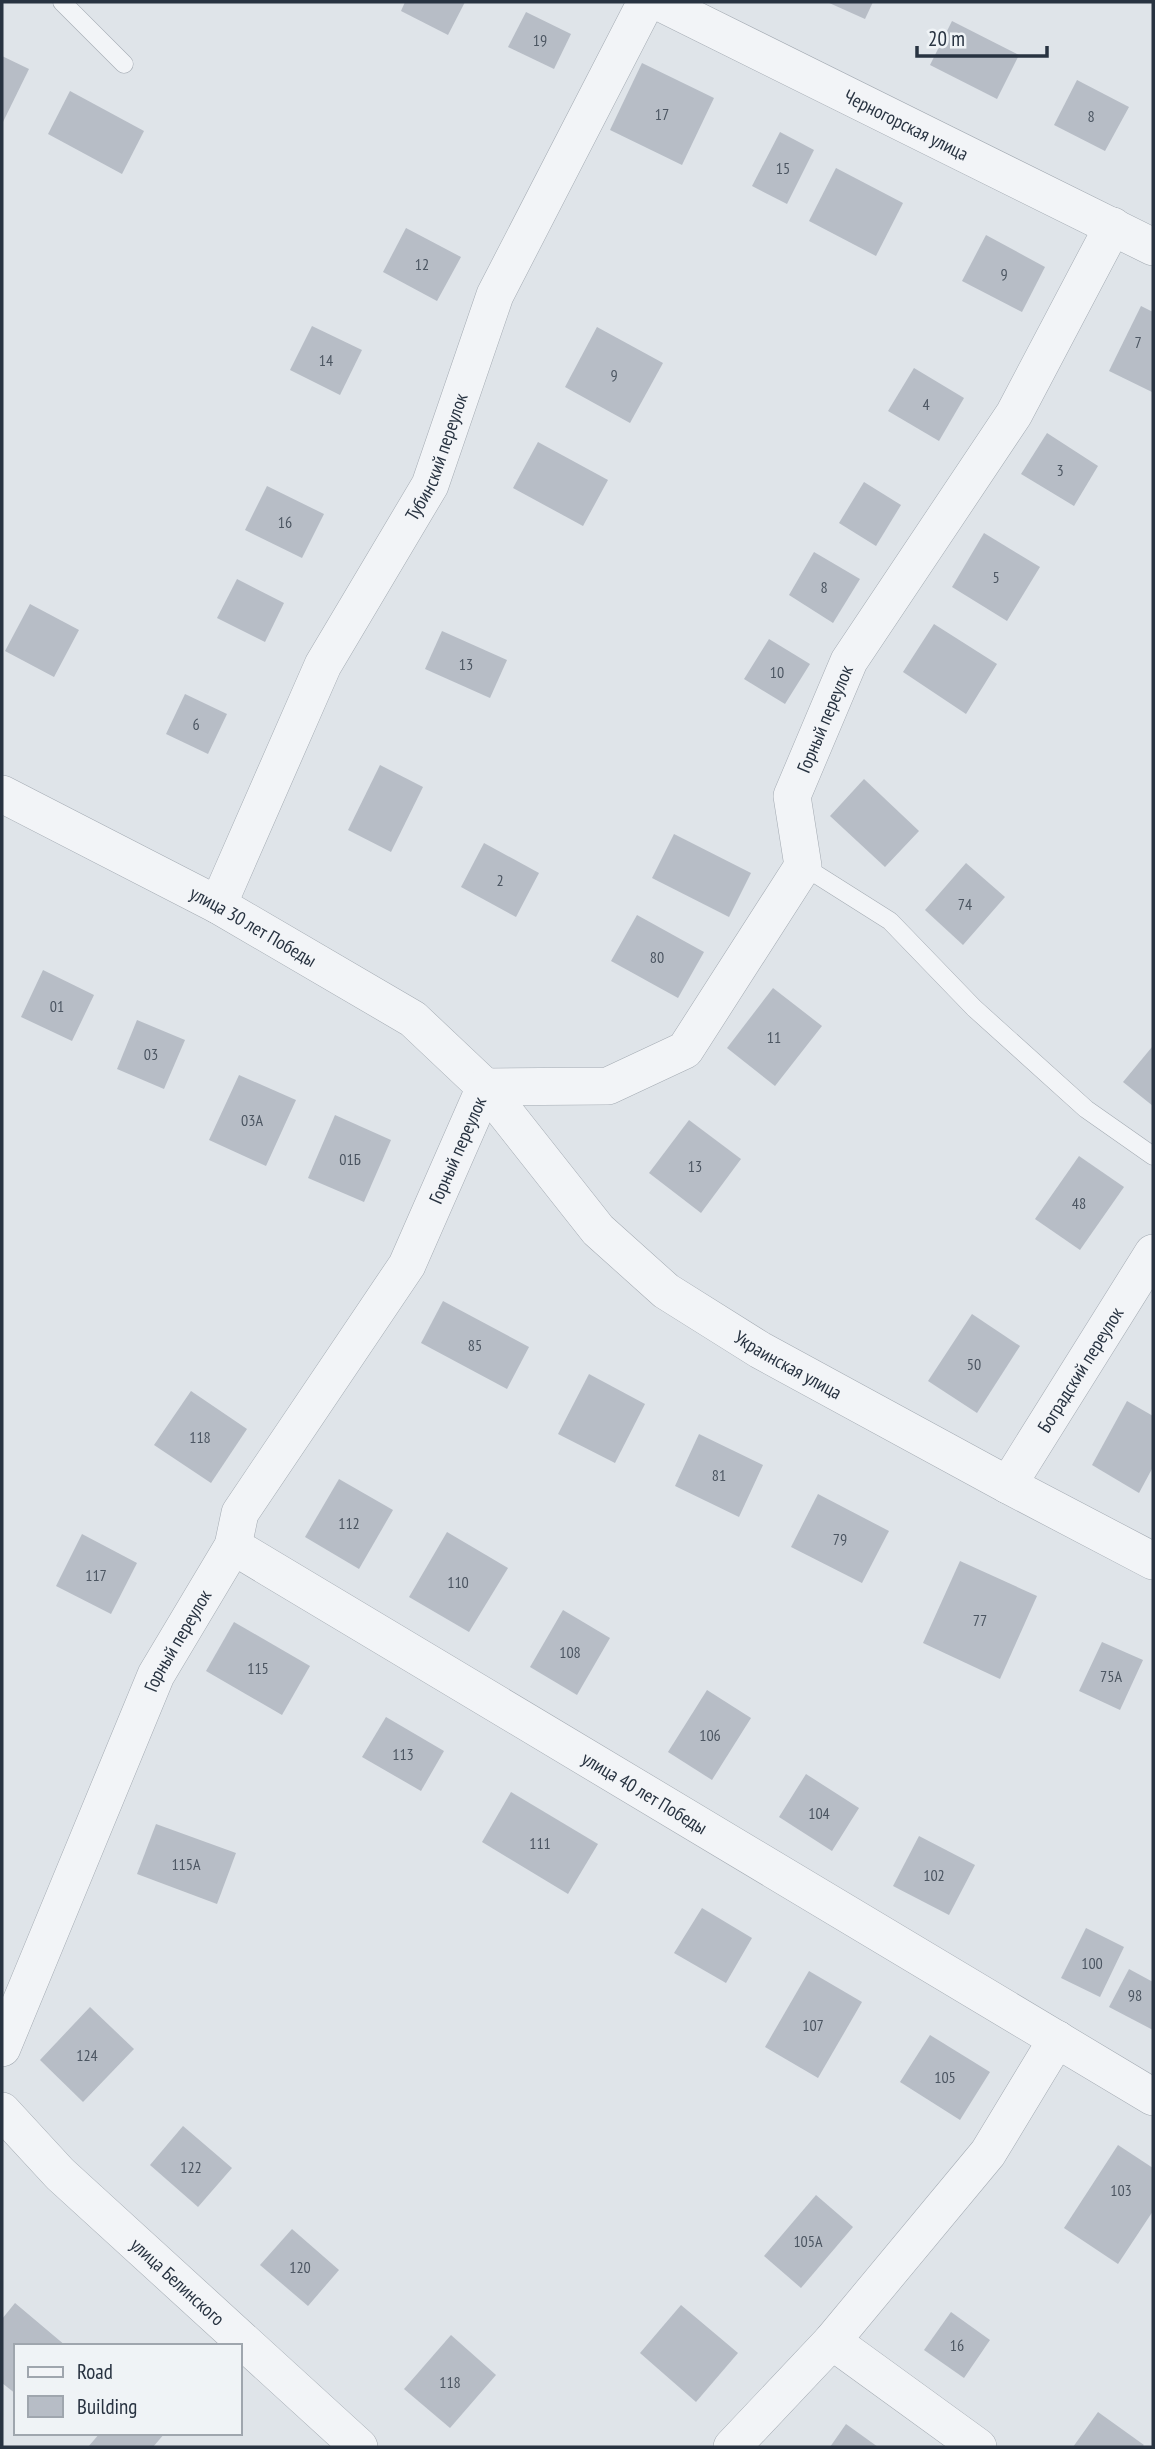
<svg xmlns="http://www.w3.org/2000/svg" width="1155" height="2449" viewBox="0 0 1155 2449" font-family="'PT Sans Narrow',sans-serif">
	<rect width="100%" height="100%" fill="#dfe4e9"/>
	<g fill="#b7bdc6">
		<polygon points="405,2 465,2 448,35 401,11"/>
		<polygon points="827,2 873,2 865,19"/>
		<polygon points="526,12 571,34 554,69 508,47"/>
		<polygon points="952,21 1019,55 997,99 930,65"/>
		<polygon points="2,56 29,69 2,124"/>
		<polygon points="642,63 714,98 682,165 610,130"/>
		<polygon points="1077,80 1129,107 1105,151 1054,125"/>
		<polygon points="70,91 144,131 122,174 48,134"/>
		<polygon points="780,132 814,150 787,204 752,186"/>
		<polygon points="836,168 903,203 876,256 809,221"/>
		<polygon points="406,228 461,257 437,301 383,272"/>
		<polygon points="986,235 1045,267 1022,312 962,281"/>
		<polygon points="1141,306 1153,312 1152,392 1109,371"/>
		<polygon points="312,326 362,350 340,395 290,370"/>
		<polygon points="597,327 663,363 630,423 565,387"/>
		<polygon points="914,368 964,398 939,441 888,411"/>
		<polygon points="1047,433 1098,466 1074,506 1021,474"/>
		<polygon points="538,442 608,480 583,526 513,488"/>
		<polygon points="864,482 901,505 876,546 839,523"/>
		<polygon points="267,486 324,514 302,558 245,530"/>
		<polygon points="984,533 1040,567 1007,621 952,587"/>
		<polygon points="814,552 860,579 833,623 789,595"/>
		<polygon points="237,579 284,603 265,642 217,618"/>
		<polygon points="30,604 79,630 54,677 5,651"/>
		<polygon points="934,624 997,664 966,714 903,672"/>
		<polygon points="442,631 507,660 490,698 425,669"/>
		<polygon points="769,639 810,664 785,704 744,679"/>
		<polygon points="185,694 227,714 208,754 166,734"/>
		<polygon points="380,765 423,787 391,852 348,830"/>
		<polygon points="864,779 919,831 885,867 830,816"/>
		<polygon points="674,834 751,873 729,917 652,878"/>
		<polygon points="484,843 539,873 516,917 461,887"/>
		<polygon points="966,863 1005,897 963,945 925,910"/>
		<polygon points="637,915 704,952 678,998 611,961"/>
		<polygon points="43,970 94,995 72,1041 21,1017"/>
		<polygon points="773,988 822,1026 775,1086 727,1048"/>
		<polygon points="137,1020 185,1040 164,1089 117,1069"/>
		<polygon points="1152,1047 1153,1048 1153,1106 1123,1082"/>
		<polygon points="239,1075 296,1100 266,1166 209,1140"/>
		<polygon points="335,1115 391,1140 364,1202 308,1178"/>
		<polygon points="689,1120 741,1159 701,1213 649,1173"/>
		<polygon points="1079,1156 1124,1187 1080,1250 1035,1219"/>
		<polygon points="443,1301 529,1347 507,1389 421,1343"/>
		<polygon points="972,1314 1020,1346 977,1413 928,1381"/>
		<polygon points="589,1374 645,1404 615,1463 558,1434"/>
		<polygon points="191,1391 247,1429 211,1483 154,1445"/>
		<polygon points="1127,1401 1153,1416 1153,1467 1139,1493 1092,1465"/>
		<polygon points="699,1434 763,1465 739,1517 675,1486"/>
		<polygon points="339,1479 393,1510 359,1569 305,1537"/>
		<polygon points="818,1494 889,1531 862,1583 791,1547"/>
		<polygon points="447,1532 508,1568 469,1632 409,1597"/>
		<polygon points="82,1534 137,1563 111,1614 56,1586"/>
		<polygon points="960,1561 1037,1596 1000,1679 923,1643"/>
		<polygon points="563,1610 610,1638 577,1695 530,1667"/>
		<polygon points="234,1622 310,1666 282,1715 206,1671"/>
		<polygon points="1102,1642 1143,1660 1120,1710 1079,1691"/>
		<polygon points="707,1690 751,1718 712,1780 668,1752"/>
		<polygon points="386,1717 444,1751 421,1791 362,1757"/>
		<polygon points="806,1774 859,1808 832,1851 779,1817"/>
		<polygon points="511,1792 598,1844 568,1894 482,1842"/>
		<polygon points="156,1824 236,1853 217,1904 137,1874"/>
		<polygon points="919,1836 975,1865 949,1915 893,1886"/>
		<polygon points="702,1908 752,1938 726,1983 674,1953"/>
		<polygon points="1086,1928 1124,1947 1100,1997 1061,1978"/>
		<polygon points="1129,1969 1153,1982 1153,2030 1109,2007"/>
		<polygon points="809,1971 862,2002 818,2078 765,2047"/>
		<polygon points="90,2007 134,2049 83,2102 40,2060"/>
		<polygon points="930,2035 990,2072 960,2120 900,2082"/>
		<polygon points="183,2126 232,2168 198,2207 150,2165"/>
		<polygon points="1118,2145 1153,2168 1153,2211 1118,2264 1064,2228"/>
		<polygon points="816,2195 853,2227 801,2288 764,2256"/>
		<polygon points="292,2229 339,2270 308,2306 260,2265"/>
		<polygon points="15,2303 66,2346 16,2346 16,2394 2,2383 2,2319"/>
		<polygon points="681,2305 738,2353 696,2402 640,2353"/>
		<polygon points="951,2312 990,2340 964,2378 924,2350"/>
		<polygon points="451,2335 496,2375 450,2428 404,2389"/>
		<polygon points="1098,2412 1144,2445 1142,2447 1073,2447"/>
		<polygon points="846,2424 878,2447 830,2447"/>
		<polygon points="100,2433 165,2433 153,2447 88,2447"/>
	</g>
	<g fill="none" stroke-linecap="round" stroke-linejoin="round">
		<defs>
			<g id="lane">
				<polyline points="62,2 124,64"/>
				<polyline points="803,866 890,921 974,1008 1086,1109 1153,1156"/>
			</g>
			<g id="street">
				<path id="s1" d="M659,2l494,245"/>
				<path id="s2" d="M2,794l216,111 195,114 72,68 113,143 68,61 94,59 248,135 145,76"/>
				<path id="s3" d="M218,905l105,-240 107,-180 65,-190 151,-293"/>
				<path id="s4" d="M1008,1485l145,-232"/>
				<path id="s5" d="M233,1546l920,551"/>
				<path id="s6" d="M2,2048l154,-373 77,-129 7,-33 167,-248 78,-178 123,-1 77,-36 118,-184 -11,-70 57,-135 165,-247 99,-188"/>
				<path id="s7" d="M2,2111l58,63 299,273"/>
				<polyline points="832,2341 978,2447"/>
				<polyline points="732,2447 832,2341 988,2153 1057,2039"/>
			</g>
		</defs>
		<use href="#lane" stroke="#a4abb3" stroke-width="19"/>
		<use href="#street" stroke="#a4abb3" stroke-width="38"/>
		<use href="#lane" stroke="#f2f4f7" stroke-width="18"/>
		<use href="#street" stroke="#f2f4f7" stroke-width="37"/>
	</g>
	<g text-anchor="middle" stroke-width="5" stroke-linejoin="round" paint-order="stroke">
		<g font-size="16" fill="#4c5662">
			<text x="540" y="46">19</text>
			<text x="662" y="120">17</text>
			<text x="1091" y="122">8</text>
			<text x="783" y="174">15</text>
			<text x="422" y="270">12</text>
			<text x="1004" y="280">9</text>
			<text x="1138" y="348">7</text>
			<text x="326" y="366">14</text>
			<text x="614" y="381">9</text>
			<text x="926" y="410">4</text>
			<text x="1060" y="476">3</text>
			<text x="285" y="528">16</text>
			<text x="996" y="583">5</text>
			<text x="824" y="593">8</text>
			<text x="466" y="670">13</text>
			<text x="777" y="678">10</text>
			<text x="196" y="730">6</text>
			<text x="500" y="886">2</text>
			<text x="965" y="910">74</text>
			<text x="657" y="963">80</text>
			<text x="57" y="1012">01</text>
			<text x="774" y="1043">11</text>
			<text x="151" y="1060">03</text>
			<text x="252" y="1126">03А</text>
			<text x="350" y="1165">01Б</text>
			<text x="695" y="1172">13</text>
			<text x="1079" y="1209">48</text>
			<text x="475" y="1351">85</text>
			<text x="974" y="1370">50</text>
			<text x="200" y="1443">118</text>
			<text x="719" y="1481">81</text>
			<text x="349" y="1529">112</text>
			<text x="840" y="1545">79</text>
			<text x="96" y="1581">117</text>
			<text x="458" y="1588">110</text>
			<text x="980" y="1626">77</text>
			<text x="570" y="1658">108</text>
			<text x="258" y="1674">115</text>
			<text x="1111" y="1682">75А</text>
			<text x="710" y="1741">106</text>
			<text x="403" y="1760">113</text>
			<text x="819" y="1819">104</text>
			<text x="540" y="1849">111</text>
			<text x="186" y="1870">115А</text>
			<text x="934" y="1881">102</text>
			<text x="1092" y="1969">100</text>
			<text x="1135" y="2001">98</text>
			<text x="813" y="2031">107</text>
			<text x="87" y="2061">124</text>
			<text x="945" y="2083">105</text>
			<text x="191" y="2173">122</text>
			<text x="1121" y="2196">103</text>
			<text x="808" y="2247">105А</text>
			<text x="300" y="2273">120</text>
			<text x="957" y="2351">16</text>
			<text x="450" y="2388">118</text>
		</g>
		<g font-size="19" fill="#283341" stroke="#eff3f6">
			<text dy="7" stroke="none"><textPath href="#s1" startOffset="276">Черногорская улица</textPath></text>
			<text dy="7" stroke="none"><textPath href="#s3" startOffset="500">Тубинский переулок</textPath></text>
			<text dy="7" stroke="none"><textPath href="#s6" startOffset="1662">Горный переулок</textPath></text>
			<text dy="7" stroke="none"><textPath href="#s2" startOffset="284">улица 30 лет Победы</textPath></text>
			<text dy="7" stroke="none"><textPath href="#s6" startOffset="1012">Горный переулок</textPath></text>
			<text dy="7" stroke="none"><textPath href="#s2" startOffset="984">Украинская улица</textPath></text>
			<text dy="7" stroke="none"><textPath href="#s4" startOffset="136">Боградский переулок</textPath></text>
			<text dy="7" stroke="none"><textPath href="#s6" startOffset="444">Горный переулок</textPath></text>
			<text dy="7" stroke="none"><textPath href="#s5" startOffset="480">улица 40 лет Победы</textPath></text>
			<text dy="7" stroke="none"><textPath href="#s7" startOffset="245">улица Белинского</textPath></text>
		</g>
	</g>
	<rect width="1155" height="2449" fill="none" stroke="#283341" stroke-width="7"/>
	<rect x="14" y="2344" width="228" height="91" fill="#eff3f6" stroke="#9fa6ae" stroke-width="2"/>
	<rect x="28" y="2367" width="35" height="10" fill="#f2f4f7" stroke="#9fa6ae" stroke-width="2"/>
	<text x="77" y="2379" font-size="21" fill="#283341">Road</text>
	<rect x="28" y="2396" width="35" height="21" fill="#b7bdc6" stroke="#9fa6ae" stroke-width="2"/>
	<text x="77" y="2414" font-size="21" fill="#283341">Building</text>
	<path d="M917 46v10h130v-10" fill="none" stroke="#283341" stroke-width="3.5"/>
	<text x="928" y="46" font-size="21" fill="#283341" stroke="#eff3f6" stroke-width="5" paint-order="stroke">20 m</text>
</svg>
